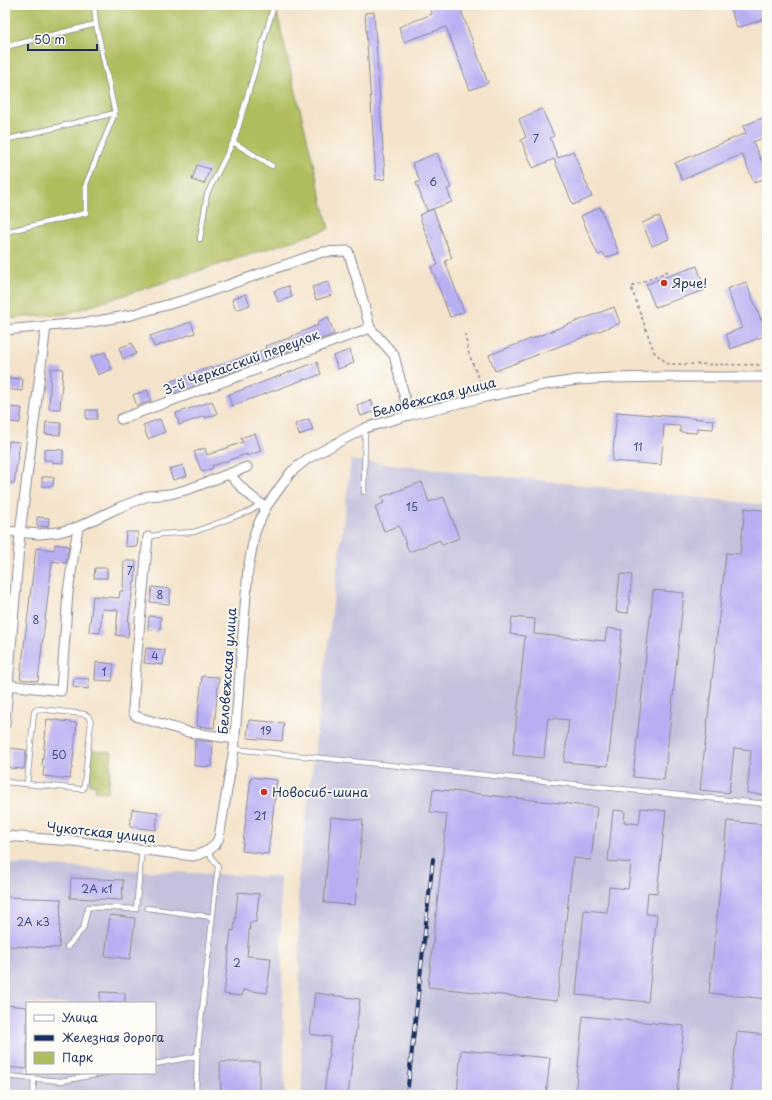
<svg xmlns="http://www.w3.org/2000/svg" width="772" height="1100" viewBox="0 0 772 1100" font-family="'Playpen Sans',sans-serif">
	<rect width="100%" height="100%" fill="#fdfcf7"/>
	<filter id="ink" filterUnits="userSpaceOnUse"><feTurbulence type="fractalNoise" baseFrequency=".025" numOctaves="2"/><feDisplacementMap in="SourceGraphic" scale="8" xChannelSelector="R" yChannelSelector="G"/><feConvolveMatrix kernelMatrix="1 2 1 2 8 2 1 2 1" color-interpolation-filters="sRGB"/></filter>
	<filter id="wash" filterUnits="userSpaceOnUse"><feTurbulence type="fractalNoise" baseFrequency=".012" numOctaves="4" result="noise"/><feDisplacementMap in="SourceGraphic" scale="16" xChannelSelector="R" yChannelSelector="G"/><feGaussianBlur stdDeviation="0.9" result="paint"/><feColorMatrix in="noise" values="0 0 0 0 0 0 0 0 0 0 0 0 0 0 0 0 0 1.4 0 .05"/><feComposite in="paint" operator="in"/></filter>
	<g filter="url(#wash)">
		<rect width="100%" height="100%" fill="#f4e3ca"/>
		<g fill="#c3c1dc" fill-rule="evenodd">
			<polygon points="351,460 767,505 767,1095 302,1095 298,881"/>
			<path d="M5,864l275,13 5,218h-280zM27,1003h128v70h-128z"/>
		</g>
		<g fill="#b0bd5f" stroke="#66765e">
			<polygon points="5,5 275,5 329,229 66,314 5,319"/>
			<polygon points="92,750 112,752 108,792 95,791 96,784 89,784"/>
		</g>
		<g id="blocks">
			<g fill="#b8aef2">
				<polygon points="429,5 459,5 488,83 470,90 446,27 404,42 399,27 432,14"/>
				<polygon points="729,5 767,5 767,18 737,28"/>
				<polygon points="374,12 385,179 376,180 365,13"/>
				<polygon points="542,109 554,136 550,138 558,158 573,151 592,197 573,205 554,159 533,168 521,140 526,137 519,119"/>
				<polygon points="767,116 767,136 753,142 761,160 765,159 767,163 767,177 754,183 742,154 682,180 675,163 746,133 743,126"/>
				<polygon points="437,153 451,188 447,189 452,202 427,211 416,183 420,181 412,163"/>
				<polygon points="197,165 210,169 204,184 192,180"/>
				<polygon points="600,207 619,253 606,258 603,253 598,255 581,216"/>
				<polygon points="433,209 452,258 445,261 464,312 450,317 431,267 438,265 419,215"/>
				<polygon points="659,216 669,239 652,246 642,223"/>
				<polygon points="697,266 705,290 655,307 646,284"/>
				<polygon points="328,282 332,295 316,300 312,287"/>
				<polygon points="746,282 761,320 767,318 767,335 731,349 726,334 742,328 727,289"/>
				<polygon points="288,286 292,297 278,302 274,291"/>
				<polygon points="246,294 250,305 236,310 232,299"/>
				<polygon points="614,307 620,323 495,371 489,355"/>
				<polygon points="328,317 334,334 170,395 166,383 211,367 211,369 266,349 265,346 292,337 292,336 318,325 317,322"/>
				<polygon points="191,322 195,333 154,347 150,336"/>
				<polygon points="132,343 136,354 123,359 119,348"/>
				<polygon points="350,350 354,363 338,369 333,356"/>
				<polygon points="105,352 112,369 98,375 91,357"/>
				<polygon points="317,362 321,374 306,380 305,379 232,406 228,395"/>
				<polygon points="51,368 63,369 60,409 49,409"/>
				<polygon points="8,378 23,379 22,391 7,389"/>
				<polygon points="147,390 151,401 137,406 133,395"/>
				<polygon points="371,400 375,411 361,416 357,405"/>
				<polygon points="212,401 217,414 206,418 205,416 179,425 176,413 201,405"/>
				<polygon points="10,407 22,408 20,423 9,422"/>
				<rect x="86" y="410" width="11" height="9"/>
				<polygon points="617,412 714,420 713,429 697,428 697,433 680,432 680,426 664,425 661,465 612,461"/>
				<polygon points="160,419 165,432 148,439 143,425"/>
				<polygon points="309,419 313,430 299,435 295,424"/>
				<polygon points="46,422 61,423 60,435 45,434"/>
				<polygon points="255,433 261,451 247,456 247,454 212,466 213,468 202,472 194,452 205,448 207,455 243,442 241,438"/>
				<polygon points="9,441 20,442 14,483 5,482 5,466"/>
				<polygon points="44,449 63,450 63,463 52,462 52,460 44,460"/>
				<polygon points="183,465 187,476 173,480 169,469"/>
				<polygon points="42,477 54,477 53,486 42,486"/>
				<polygon points="422,482 429,502 444,497 459,538 442,545 440,540 409,552 399,526 384,531 375,507 384,503 381,497"/>
				<polygon points="745,508 767,511 767,795 747,793 751,750 734,748 729,793 700,790 726,553 740,554"/>
				<polygon points="37,517 49,518 48,527 37,526"/>
				<polygon points="126,532 138,532 137,547 125,546"/>
				<polygon points="55,544 69,546 66,563 52,561 38,681 20,679 36,548 54,550"/>
				<polygon points="124,561 136,561 135,581 134,581 128,622 129,622 128,637 116,635 118,610 102,609 100,633 89,632 93,596 119,598 120,591 123,591"/>
				<polygon points="95,568 107,568 107,578 94,578"/>
				<polygon points="620,574 632,575 628,613 616,612"/>
				<polygon points="152,587 171,589 169,604 150,602"/>
				<polygon points="653,590 684,593 664,780 633,777"/>
				<polygon points="149,616 161,617 160,631 148,630"/>
				<polygon points="512,617 535,619 534,634 605,641 607,628 622,630 608,766 564,762 569,720 548,718 544,758 513,755 525,636 510,634"/>
				<polygon points="146,648 165,650 163,665 144,663"/>
				<polygon points="96,662 114,664 112,681 95,680"/>
				<polygon points="202,676 219,677 214,728 197,726"/>
				<polygon points="74,678 89,679 88,689 73,687"/>
				<polygon points="47,719 77,723 72,769 71,769 70,779 43,776 44,767 42,766"/>
				<polygon points="249,720 284,723 282,741 247,738"/>
				<polygon points="195,740 213,742 212,767 194,766"/>
				<polygon points="11,748 26,750 24,769 9,768"/>
				<polygon points="251,777 277,780 268,854 242,851"/>
				<polygon points="433,789 597,807 591,860 573,858 557,1001 428,987 447,814 430,812"/>
				<polygon points="641,808 666,811 657,893 648,892 646,914 657,915 648,1002 576,995 584,910 607,912 609,887 628,889 631,863 608,861 613,810 625,811 624,822 639,824"/>
				<polygon points="132,809 158,812 156,830 130,827"/>
				<polygon points="331,817 363,820 355,905 324,903"/>
				<polygon points="727,821 767,825 767,999 709,993"/>
				<polygon points="71,878 123,880 122,900 70,898"/>
				<polygon points="238,892 259,894 256,922 250,922 247,956 271,958 267,993 243,990 242,996 224,994 231,930 234,931"/>
				<polygon points="5,897 61,899 59,948 5,946"/>
				<polygon points="110,915 135,918 130,959 105,956"/>
				<polygon points="100,992 125,993 125,1003 100,1003"/>
				<polygon points="315,993 360,999 348,1095 324,1095 331,1037 310,1034"/>
				<polygon points="5,1005 27,1007 27,1069 5,1067"/>
				<polygon points="583,1016 684,1026 677,1095 575,1095"/>
				<polygon points="737,1032 767,1035 767,1095 730,1095"/>
				<polygon points="461,1050 550,1058 546,1095 457,1095"/>
				<polygon points="220,1062 259,1062 259,1095 221,1095"/>
			</g>
		</g>
	</g>
	<g filter="url(#ink)">
		<use href="#blocks" fill-opacity="0" stroke="#888994" stroke-width="1"/>
		<g fill="none" stroke-linecap="round" stroke-linejoin="round">
			<defs>
				<g id="service">
					<polyline points="5,47 96,24"/>
					<polyline points="5,140 115,113"/>
					<polyline points="233,142 272,166"/>
					<polyline points="5,232 86,213 86,184 115,113 96,24 94,5"/>
					<polyline points="200,239 207,194 235,138 274,5"/>
					<polyline points="364,492 365,428"/>
					<polyline points="148,537 162,534 194,532 250,511 261,504"/>
					<polyline points="234,749 767,804"/>
					<polyline points="5,782 80,789 83,789 84,786 91,722 88,716 84,714 39,709 36,710 34,712 27,784"/>
					<polyline points="147,908 212,917"/>
					<polyline points="67,947 83,929 88,907 136,909 142,849"/>
					<polyline points="155,1064 197,1056"/>
					<polyline points="5,1076 61,1081 106,1073"/>
					<polyline points="33,1095 34,1079"/>
					<polyline points="196,1095 197,1056 218,866 207,851"/>
				</g>
				<g id="minor">
					<polyline points="5,330 92,322 131,315 188,299 322,252 348,251 359,286 370,328 394,355 409,415"/>
					<polyline points="121,419 370,328"/>
					<path d="M229,474c11,12 23,25 37,33"/>
					<polyline points="5,531 39,534 59,532 78,527 118,508 148,496 170,494 189,489 247,467"/>
					<polyline points="148,537 136,664 133,709 134,714 138,717 188,732 235,739"/>
					<polyline points="8,685 61,691 68,592 78,527"/>
					<polyline points="5,724 20,533 46,326"/>
					<path d="M5,836l68,5 120,15c12,-3 22,-7 26,-19l15,-88 14,-180 7,-37 11,-25 25,-35 16,-13 58,-31 44,-13 76,-18 58,-12 34,-5 35,-2 55,-1h100"/>
				</g>
			</defs>
			<use href="#service" stroke="#888994" stroke-width="6"/>
			<use href="#minor" stroke="#888994" stroke-width="11"/>
			<g stroke="#888994" stroke-width="1.5" stroke-dasharray="3 3" stroke-linecap="butt">
				<polyline points="668,271 631,287 654,352 668,364 767,365"/>
				<polyline points="465,334 469,354 482,387"/>
			</g>
			<use href="#service" stroke="#fff" stroke-width="4.5"/>
			<use href="#minor" stroke="#fff" stroke-width="9"/>
			<defs>
				<polyline id="rail" points="407,1095 433,859"/>
			</defs>
			<use href="#rail" stroke="#1b2f5e" stroke-width="4"/>
			<use href="#rail" stroke="#fdfcf7" stroke-width="2.5" stroke-dasharray="8" stroke-linecap="butt"/>
		</g>
	</g>
	<g fill="#c8321e" stroke="#fdfcf7" stroke-width="1.5">
		<circle cx="664" cy="283" r="4"/>
		<circle cx="264" cy="792" r="4"/>
	</g>
	<g text-anchor="middle" stroke-width="3.5" stroke-linejoin="round" paint-order="stroke">
		<g font-size="11" fill="#424f83">
			<text x="536" y="143">7</text>
			<text x="433" y="186">6</text>
			<text x="638" y="451">11</text>
			<text x="412" y="511">15</text>
			<text x="130" y="575">7</text>
			<text x="160" y="599">8</text>
			<text x="36" y="624">8</text>
			<text x="155" y="660">4</text>
			<text x="104" y="676">1</text>
			<text x="266" y="735">19</text>
			<text x="59" y="759">50</text>
			<text x="260" y="820">21</text>
			<text x="97" y="893">2А к1</text>
			<text x="33" y="926">2А к3</text>
			<text x="237" y="967">2</text>
		</g>
		<g font-size="13" fill="#1b2f5e" stroke="#fdfcf7" text-anchor="start">
			<text x="672" y="288">Ярче!</text>
			<text x="272" y="797">Новосиб-шина</text>
		</g>
		<g font-size="13" fill="#1b2f5e" stroke="#fdfcf7">
			<text transform="translate(241 362) rotate(-20)" y="5">3-й Черкасский переулок</text>
			<text transform="translate(434 397) rotate(-14)" y="5">Беловежская улица</text>
			<text transform="translate(227 671) rotate(-86)" y="5">Беловежская улица</text>
			<text transform="translate(101 832) rotate(6)" y="5">Чукотская улица</text>
		</g>
	</g>
	<rect width="772" height="1100" fill="none" stroke="#fdfcf7" stroke-width="20"/>
	<rect x="26" y="1002" width="130" height="72" fill="#fdfcf7" stroke="#a3aaba"/>
	<rect x="34" y="1015" width="20" height="6" fill="#ffffff" stroke="#a3aaba"/>
	<text x="62" y="1022" font-size="12" fill="#1b2f5e">Улица</text>
	<rect x="34" y="1035" width="20" height="6" fill="#1b2f5e" stroke="#a3aaba"/>
	<text x="62" y="1042" font-size="12" fill="#1b2f5e">Железная дорога</text>
	<rect x="34" y="1052" width="20" height="12" fill="#b0bd5f" stroke="#a3aaba"/>
	<text x="62" y="1062" font-size="12" fill="#1b2f5e">Парк</text>
	<path d="M28 44v6h69v-6" fill="none" stroke="#1b2f5e" stroke-width="2"/>
	<text x="34" y="44" font-size="12" fill="#1b2f5e" stroke="#fdfcf7" stroke-width="3" paint-order="stroke">50 m</text>
</svg>
